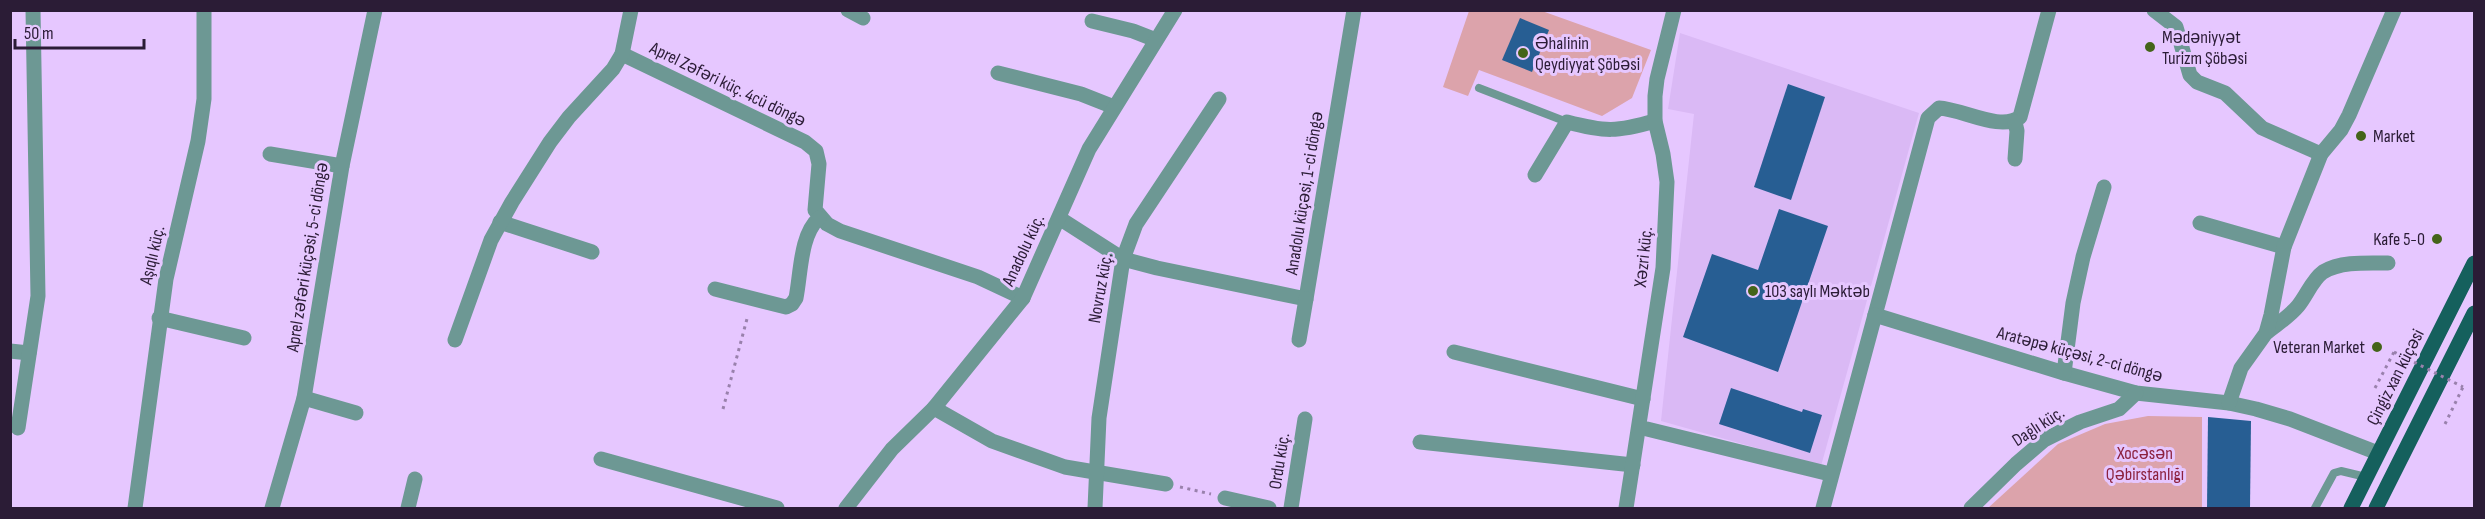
<svg xmlns="http://www.w3.org/2000/svg" width="2485" height="519" viewBox="0 0 2485 519" font-family="'Sofia Sans Condensed',sans-serif">
	<rect width="100%" height="100%" fill="#e6c7ff"/>
	<polygon fill="#dab9f5" points="1680,33 1919,113 1821,466 1661,421 1694,114 1668,109"/>
	<g fill="#dca3ab">
		<polygon points="1469,11 1542,11 1651,50 1632,98 1602,116 1479,70 1468,96 1443,87"/>
		<polygon points="2148,416 2202,417 2202,508 1988,508 2058,444 2105,424"/>
	</g>
	<g fill="#275e93">
		<polygon points="1520,18 1549,30 1532,72 1502,60"/>
		<polygon points="1788,84 1825,97 1791,200 1754,187"/>
		<polygon points="1779,209 1828,226 1778,372 1683,337 1712,254 1758,270"/>
		<polygon points="1731,388 1802,412 1803,409 1822,415 1810,453 1719,424"/>
		<polygon points="2208,417 2251,421 2250,508 2207,508"/>
	</g>
	<g fill="none" stroke-linecap="round" stroke-linejoin="round">
		<g stroke="#9981ac" stroke-width="3" stroke-dasharray="3 4.5" stroke-linecap="butt">
			<polyline points="2375,388 2394,352"/>
			<polyline points="723,409 748,315"/>
			<polyline points="2445,424 2463,387"/>
			<polyline points="1180,487 1211,494"/>
		</g>
		<g stroke="#6d9894" stroke-width="8">
			<polyline points="1479,88 1567,122"/>
			<polyline points="2315,508 2334,473 2341,471 2366,477"/>
		</g>
		<g stroke="#6d9894" stroke-width="15">
			<polyline points="848,10 863,18"/>
			<path d="M2049,10l-29,107c-19,15 -58,-8 -81,-9l-11,10 -53,197 189,58 72,20 93,10 27,6 34,10 88,34"/>
			<polyline points="2154,10 2176,27 2190,75 2197,82 2225,93 2262,128 2321,154"/>
			<polyline points="1092,21 1133,31 1156,40"/>
			<polyline points="622,54 805,142 816,151 819,164 815,210 827,224 840,231 978,277 1023,298"/>
			<polyline points="998,73 1081,94 1114,107"/>
			<polyline points="2015,122 2017,131 2015,159"/>
			<polyline points="270,154 342,166"/>
			<path d="M1535,175l32,-53c38,10 50,10 88,-1"/>
			<polyline points="1059,218 1123,259 1157,268 1306,299 1354,10"/>
			<polyline points="500,222 592,252"/>
			<polyline points="2200,223 2284,247"/>
			<path d="M715,289l71,18 6,-3 4,-6c5,-25 4,-63 23,-80"/>
			<polyline points="159,318 244,338"/>
			<path d="M2266,333c11,-9 23,-16 32,-27 9,-11 14,-26 25,-34 18,-11 45,-9 65,-9"/>
			<polyline points="455,340 491,240 512,202 550,142 569,117 613,69 622,54 631,10"/>
			<polyline points="1299,340 1306,299"/>
			<polyline points="10,351 29,353"/>
			<polyline points="1454,352 1643,399"/>
			<polyline points="2064,373 2073,303 2083,257 2104,187"/>
			<polyline points="304,398 356,413"/>
			<polyline points="2229,403 2241,368 2266,333 2271,315 2284,247 2321,154 2341,130 2349,115 2394,10"/>
			<polyline points="934,408 992,441 1065,467 1166,484"/>
			<polyline points="18,428 38,296 33,10"/>
			<polyline points="1647,429 1830,474"/>
			<polyline points="1420,442 1633,465"/>
			<polyline points="601,459 777,508"/>
			<polyline points="1225,498 1269,508"/>
			<polyline points="135,508 166,279 198,141 204,99 204,10"/>
			<polyline points="272,508 304,398 342,166 375,10"/>
			<polyline points="408,508 415,479"/>
			<polyline points="846,508 892,449 934,408 1023,298 1089,149 1175,10"/>
			<polyline points="1095,508 1099,418 1123,259 1136,224 1219,99"/>
			<polyline points="1291,508 1305,419"/>
			<polyline points="1626,508 1663,268 1667,182 1663,154 1655,121 1655,96 1657,79 1674,10"/>
			<polyline points="1823,508 1875,315"/>
			<polyline points="1971,508 2016,464 2044,440 2080,422 2119,409 2136,393"/>
		</g>
		<g stroke="#15605d" stroke-width="15">
			<polyline points="2351,508 2474,263"/>
			<polyline points="2376,508 2474,313"/>
		</g>
		<polyline stroke="#9981ac" stroke-width="3" stroke-dasharray="3 4.5" stroke-linecap="butt" points="2394,352 2463,387"/>
	</g>
	<g fill="#446419" stroke="#e6c7ff" stroke-width="2">
		<circle cx="2150" cy="47" r="6"/>
		<circle cx="1523" cy="53" r="6"/>
		<circle cx="2361" cy="136" r="6"/>
		<circle cx="2437" cy="239" r="6"/>
		<circle cx="1753" cy="291" r="6"/>
		<circle cx="2377" cy="347" r="6"/>
	</g>
	<g text-anchor="middle" stroke-width="6" stroke-linejoin="round" paint-order="stroke">
		<g font-size="18" fill="#2b1c36" stroke="#e6c7ff" text-anchor="start">
			<text x="2162" y="43">Mədəniyyət<tspan x="2162" dy="21">Turizm Şöbəsi</tspan></text>
			<text x="1535" y="49">Əhalinin<tspan x="1535" dy="21">Qeydiyyat Şöbəsi</tspan></text>
			<text x="2373" y="142">Market</text>
			<text x="2425" y="245" text-anchor="end">Kafe 5-0</text>
			<text x="1765" y="297">103 saylı Məktəb</text>
			<text x="2365" y="353" text-anchor="end">Veteran Market</text>
		</g>
		<g font-size="18" fill="#2b1c36" stroke="#e6c7ff">
			<text transform="translate(728 84) rotate(26)" y="6">Aprel Zəfəri küç. 4cü döngə</text>
			<text transform="translate(1304 193) rotate(-81)" y="6">Anadolu küçəsi, 1-ci döngə</text>
			<text transform="translate(1023 250) rotate(-65)" y="6">Anadolu küç.</text>
			<text transform="translate(152 255) rotate(-77)" y="6">Aşıqlı küç.</text>
			<text transform="translate(307 257) rotate(-81)" y="6">Aprel zəfəri küçəsi, 5-ci döngə</text>
			<text transform="translate(1643 257) rotate(-84)" y="6">Xəzri küç.</text>
			<text transform="translate(1100 288) rotate(-80)" y="6">Novruz küç.</text>
			<text transform="translate(2080 354) rotate(15)" y="6">Aratəpə küçəsi, 2-ci döngə</text>
			<text transform="translate(2395 377) rotate(-63)" y="6">Çingiz xan küçəsi</text>
			<text transform="translate(2038 426) rotate(-33)" y="6">Dağlı küç.</text>
			<text transform="translate(1279 461) rotate(-81)" y="6">Ordu küç.</text>
		</g>
		<g font-size="18" fill="#8c223f" stroke="#e6c7ff">
			<text x="2145" y="459">Xocəsən<tspan x="2145" dy="21">Qəbirstanlığı</tspan></text>
		</g>
	</g>
	<rect width="2485" height="519" fill="none" stroke="#2b1c36" stroke-width="24"/>
	<path d="M15 39v9h129v-9" fill="none" stroke="#2b1c36" stroke-width="3"/>
	<text x="24" y="39" font-size="18" fill="#2b1c36" stroke="#e6c7ff" stroke-width="4.5" paint-order="stroke">50 m</text>
</svg>
